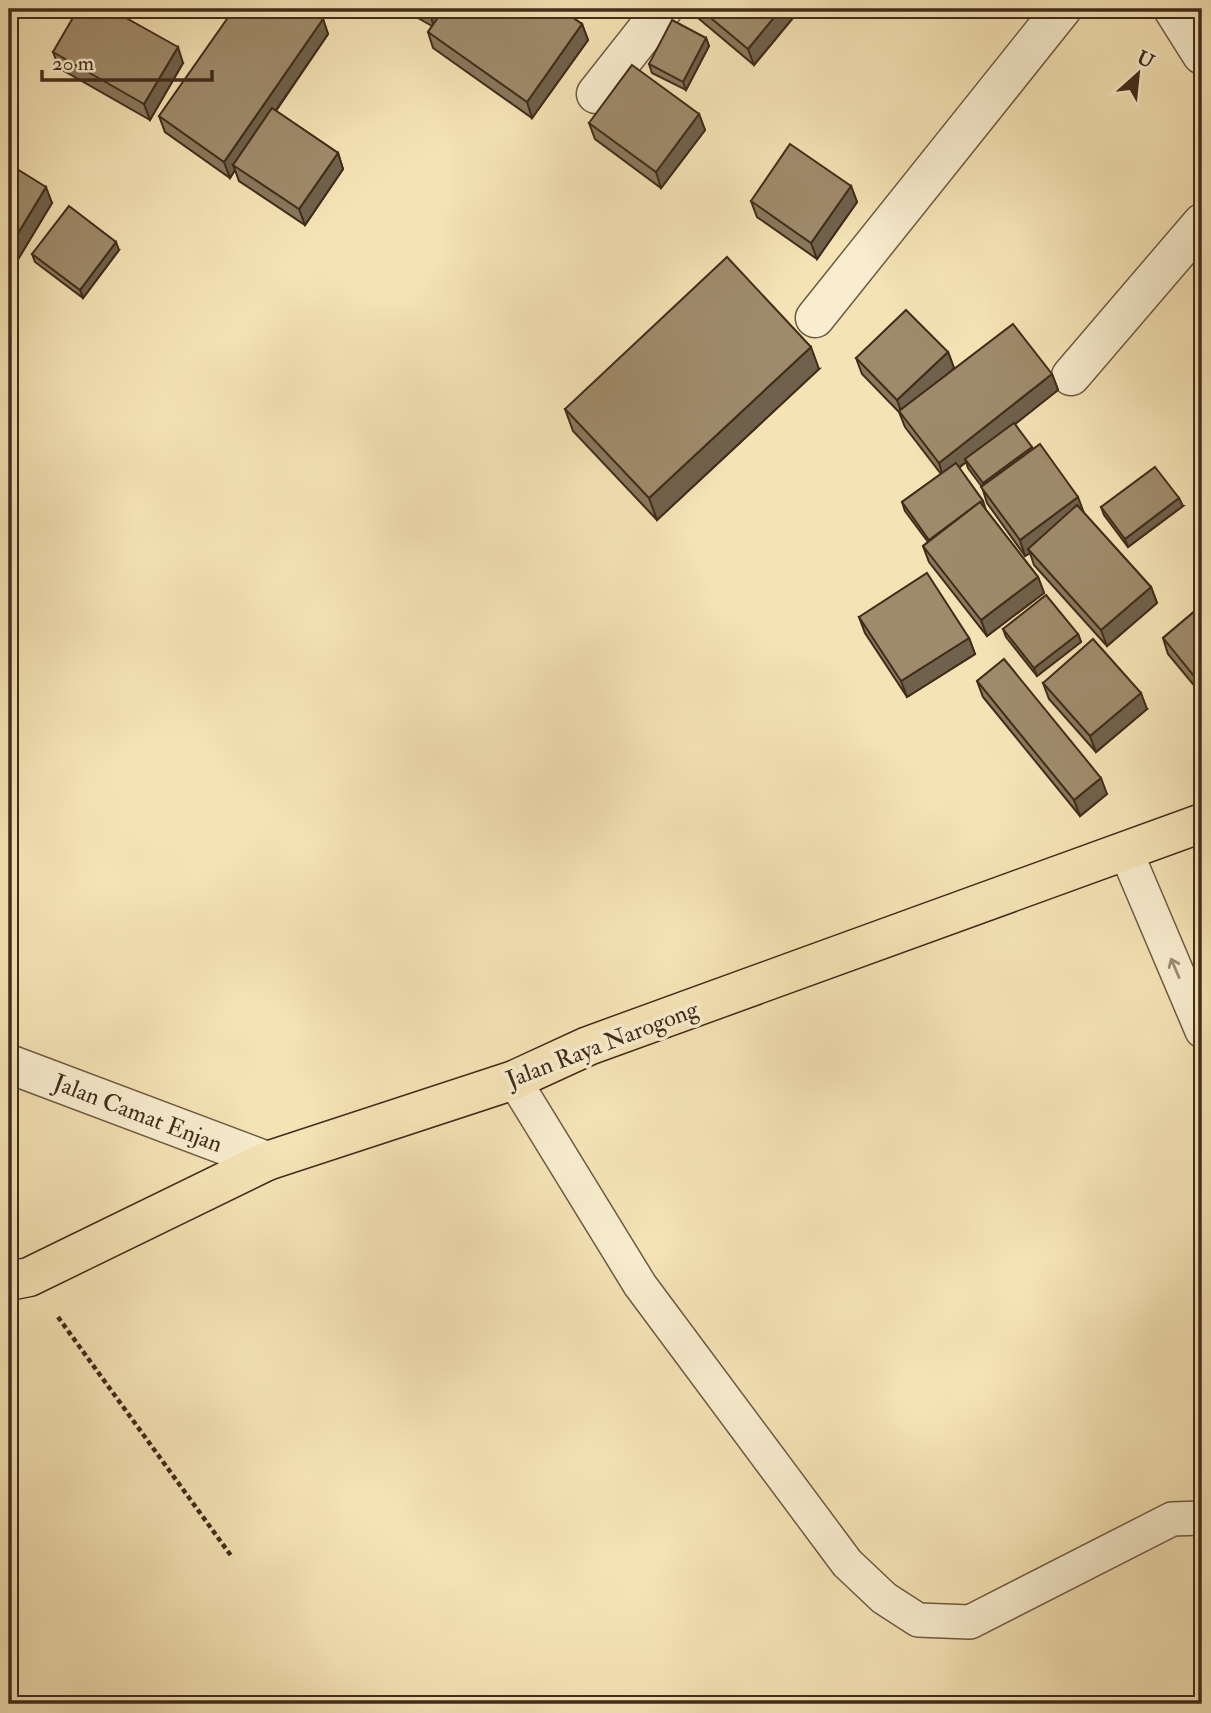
<svg xmlns="http://www.w3.org/2000/svg" width="1211" height="1713" viewBox="0 0 1211 1713" font-family="'IM FELL Double Pica',serif">
	<rect width="100%" height="100%" fill="#f5e3b5"/>
	<filter id="stains"><feTurbulence type="fractalNoise" baseFrequency=".00286" numOctaves="4"/><feColorMatrix values="0 0 0 0 .2 0 0 0 0 .09 0 0 0 0 .02 0 0 0 .5 -.17"/></filter>
	<radialGradient id="worn" r=".72"><stop offset=".6" stop-color="#630" stop-opacity="0"/><stop offset="1" stop-color="#630" stop-opacity=".3"/></radialGradient>
	<g fill="none" stroke-linecap="round" stroke-linejoin="round">
		<defs>
			<g id="service">
				<polyline points="1126,852 1202,1031"/>
				<polyline points="514,1080 640,1285 847,1563 884,1598 918,1620 970,1622 1172,1519 1202,1518"/>
			</g>
			<g id="minor">
				<polyline points="1173,9 1202,55"/>
				<polyline points="596,94 663,9"/>
				<polyline points="815,318 1062,9"/>
				<polyline points="1071,376 1202,223"/>
				<polyline points="9,1064 267,1161"/>
			</g>
			<polyline id="primary" points="9,1281 29,1277 267,1161 514,1080 588,1046 1202,823"/>
		</defs>
		<use href="#service" stroke="#6e5a41" stroke-width="36"/>
		<use href="#minor" stroke="#6e5a41" stroke-width="41"/>
		<use href="#primary" stroke="#412c1a" stroke-width="41"/>
		<polyline stroke="#412c1a" stroke-width="4.5" stroke-dasharray="5 3.5" stroke-linecap="butt" points="58,1317 232,1557"/>
		<use href="#service" stroke="#f8edcf" stroke-width="33"/>
		<use href="#minor" stroke="#f8edcf" stroke-width="38"/>
		<use href="#primary" stroke="#f5e3b5" stroke-width="38"/>
	</g>
	<g fill="#89785c" stroke="#412c1a" stroke-width="2">
		<polygon points="402,9 560,9 582,24 588,40 532,118 433,48 428,32 432,26"/>
		<polygon points="691,9 788,9 792,19 754,65 692,13"/>
		<polygon points="323,19 328,34 276,111 338,153 343,169 305,225 239,181 235,170 230,178 165,132 159,116"/>
		<polygon points="706,38 709,46 686,90 652,73 649,64"/>
		<polygon points="53,52 183,63 150,120 59,68"/>
		<polygon points="699,114 705,130 661,188 595,139 589,123"/>
		<polygon points="9,164 52,203 17,261 9,255"/>
		<polygon points="851,186 857,202 817,259 757,217 751,201"/>
		<polygon points="119,250 83,298 35,262 32,254"/>
		<polygon points="948,352 954,368 947,374 1052,374 1058,390 1015,424 1032,450 1084,513 1151,587 1157,603 1107,646 1034,565 1030,553 1025,556 987,503 982,487 968,468 966,462 959,468 983,501 986,510 1038,577 1044,593 987,636 929,562 923,546 928,542 905,511 902,502 941,474 905,427 899,412 862,374 856,358"/>
		<polygon points="819,369 657,520 573,431 565,409"/>
		<polygon points="1183,506 1128,547 1104,515 1101,507"/>
		<polygon points="1202,605 1202,695 1168,654 1163,638"/>
		<polygon points="859,617 969,638 975,654 907,697 865,633"/>
		<polygon points="1003,629 1078,634 1081,642 1037,676 1006,637"/>
		<polygon points="977,681 1107,794 1080,816 983,697"/>
		<polygon points="1043,683 1147,709 1096,752 1049,699"/>
	</g>
	<g fill="#6f614b" stroke="#412c1a" stroke-width="2">
		<polygon points="430,9 445,9 434,27 429,11"/>
		<polygon points="781,9 788,9 792,19 754,65 748,49"/>
		<polygon points="323,19 328,34 237,167 233,165 235,170 230,178 224,162"/>
		<polygon points="582,24 588,40 532,118 527,102"/>
		<polygon points="706,38 709,46 686,90 683,82"/>
		<polygon points="178,47 183,63 150,120 144,104"/>
		<polygon points="699,114 705,130 661,188 656,172"/>
		<polygon points="338,153 343,169 305,225 299,209"/>
		<polygon points="851,186 857,202 817,259 811,243"/>
		<polygon points="46,187 52,203 17,261 11,245"/>
		<polygon points="116,242 119,250 83,298 80,290"/>
		<polygon points="811,347 819,369 657,520 649,498"/>
		<polygon points="948,352 954,368 903,416 897,400"/>
		<polygon points="1052,374 1058,390 967,462 965,459 966,462 944,479 939,463"/>
		<polygon points="1032,447 1035,455 986,492 983,483"/>
		<polygon points="1078,497 1084,513 1028,549 1030,553 1025,556 1020,540"/>
		<polygon points="1179,498 1183,506 1128,547 1125,539"/>
		<polygon points="1038,577 1044,593 987,636 981,620"/>
		<polygon points="1151,587 1157,603 1107,646 1101,630"/>
		<polygon points="1078,634 1081,642 1037,676 1034,668"/>
		<polygon points="969,638 975,654 907,697 901,681"/>
		<polygon points="1141,693 1147,709 1096,752 1090,736"/>
		<polygon points="1101,778 1107,794 1080,816 1074,800"/>
	</g>
	<g fill="#9f8b6b" stroke="#412c1a" stroke-width="2">
		<polygon points="78,9 110,9 178,47 144,104 53,52"/>
		<polygon points="234,9 309,9 323,19 224,162 159,116"/>
		<polygon points="444,9 560,9 582,24 527,102 428,32"/>
		<polygon points="700,9 781,9 748,49"/>
		<polygon points="672,20 706,38 683,82 649,64"/>
		<polygon points="632,65 699,114 656,172 589,123"/>
		<polygon points="272,108 338,153 299,209 233,165"/>
		<polygon points="790,144 851,186 811,243 751,201"/>
		<polygon points="9,164 46,187 11,245 9,243"/>
		<polygon points="69,206 116,242 80,290 32,254"/>
		<polygon points="727,257 811,347 649,498 565,409"/>
		<polygon points="906,310 948,352 897,400 856,358"/>
		<polygon points="1013,324 1052,374 939,463 899,411"/>
		<polygon points="1014,423 1032,447 983,483 965,459"/>
		<polygon points="1040,444 1078,497 1020,540 981,487"/>
		<polygon points="956,463 983,501 981,503 980,502 929,540 902,502"/>
		<polygon points="1155,467 1179,498 1125,539 1101,507"/>
		<polygon points="980,502 1038,577 981,620 923,546"/>
		<polygon points="1077,505 1151,587 1101,630 1028,549"/>
		<polygon points="927,573 969,638 901,681 859,617"/>
		<polygon points="1046,595 1078,634 1034,668 1003,629"/>
		<polygon points="1202,605 1202,686 1163,638"/>
		<polygon points="1093,639 1141,693 1090,736 1043,683"/>
		<polygon points="1004,659 1101,778 1074,800 977,681"/>
	</g>
	<defs><path id="oneway-shaft" d="M-6 0H5M1.5-3L5.5 0L1.5 3" fill="none" stroke-width="1.6" stroke-linecap="round" stroke-linejoin="round" transform="scale(1.75)"/></defs>
	<use stroke="#9c8c74" href="#oneway-shaft" transform="translate(1175 968) rotate(-113)"/>
	<g text-anchor="middle" stroke-width="7" stroke-linejoin="round" paint-order="stroke">
		<g font-size="24" fill="#412c1a" stroke="#f8edcf">
			<text transform="translate(602 1044) rotate(-21)" y="8">Jalan Raya Narogong</text>
			<text transform="translate(138 1113) rotate(21)" y="8">Jalan Camat Enjan</text>
		</g>
	</g>
	<rect width="1211" height="1713" fill="none" stroke="#f5e3b5" stroke-width="35"/>
	<rect x="10" y="10" width="1190" height="1692" fill="none" stroke="#412c1a" stroke-width="3.5"/>
	<rect x="18" y="18" width="1176" height="1678" fill="none" stroke="#412c1a" stroke-width="2"/>
	<g transform="translate(1138 74) rotate(27)" stroke="#f8edcf" stroke-width="5" paint-order="stroke">
	<path d="M0-5L12 26L0 18L-12 26Z" fill="#412c1a"/>
	<text y="-10" font-size="19" font-weight="bold" text-anchor="middle" fill="#412c1a">U</text>
	</g>
	<path d="M42 70v10h170v-10" fill="none" stroke="#412c1a" stroke-width="3.5"/>
	<text x="52" y="70" font-size="21" fill="#412c1a" stroke="#f8edcf" stroke-width="5" paint-order="stroke">20 m</text>
	<rect width="100%" height="100%" filter="url(#stains)"/>
	<rect width="100%" height="100%" fill="url(#worn)"/>
</svg>
